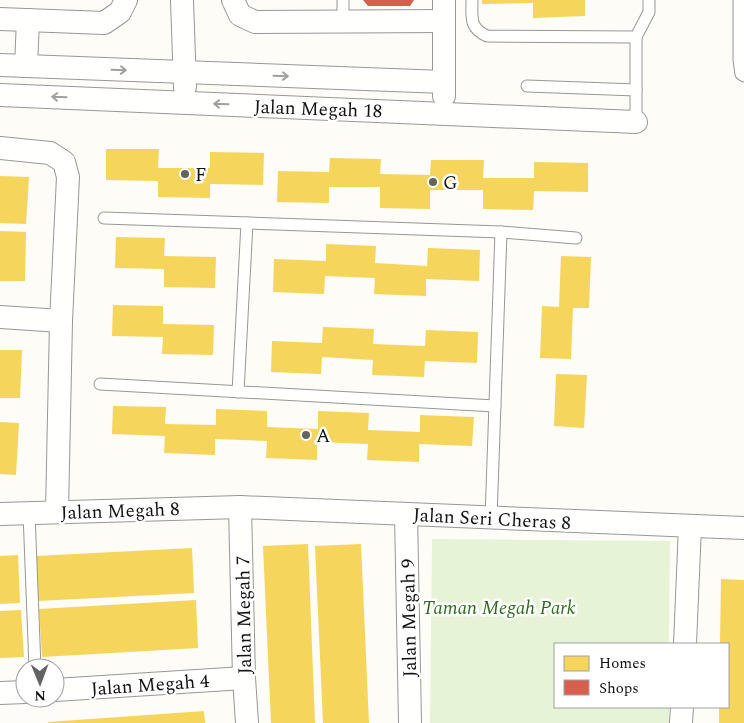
<svg xmlns="http://www.w3.org/2000/svg" width="744" height="723" viewBox="0 0 744 723" font-family="Spectral,serif">
	<rect width="100%" height="100%" fill="#fdfcf7"/>
	<polygon fill="#e7f3d7" points="432,539 670,541 669,644 555,644 555,707 669,707 669,723 430,723"/>
	<g fill="#f6d55c">
		<polygon points="482,0 585,0 585,16 533,18 533,3 482,4"/>
		<polygon points="106,149 159,149 158,168 210,168 210,152 264,153 263,185 210,184 210,198 158,197 158,181 106,180"/>
		<polygon points="330,158 381,159 380,174 430,175 431,160 484,160 483,178 534,178 534,162 588,163 588,192 534,191 533,210 483,209 483,190 430,190 430,209 380,208 380,187 329,187 329,203 277,202 278,171 329,172"/>
		<polygon points="0,176 29,177 26,224 0,223"/>
		<polygon points="0,231 26,232 25,281 0,281"/>
		<polygon points="116,237 165,238 164,256 216,257 215,288 164,287 164,269 115,268"/>
		<polygon points="326,244 376,246 375,263 427,266 428,248 480,250 479,281 426,279 426,296 374,294 375,278 325,276 324,294 273,292 274,259 326,261"/>
		<polygon points="561,256 591,257 589,308 573,308 571,359 540,358 542,306 559,307"/>
		<polygon points="113,305 163,306 163,324 214,325 213,355 162,354 163,337 112,336"/>
		<polygon points="323,327 374,329 373,344 425,346 426,330 478,332 477,363 425,361 424,377 372,375 373,360 322,357 321,374 271,372 272,341 322,343"/>
		<polygon points="0,350 22,350 20,398 0,398"/>
		<polygon points="556,374 587,375 584,428 554,426"/>
		<polygon points="113,406 166,407 165,424 216,425 216,409 267,411 267,427 318,429 318,411 369,413 368,430 420,432 420,415 474,417 472,446 419,444 419,462 367,460 368,444 317,442 317,460 266,458 267,441 215,439 215,455 164,453 165,436 112,434"/>
		<polygon points="0,422 19,423 16,475 0,474"/>
		<polygon points="308,544 315,723 271,723 263,546"/>
		<polygon points="361,544 369,723 323,723 315,546"/>
		<polygon points="192,548 194,593 38,601 36,556"/>
		<polygon points="18,555 20,603 0,604 0,556"/>
		<polygon points="721,579 744,580 744,723 719,723 719,707 728,707 728,644 720,644"/>
		<polygon points="196,600 198,648 42,657 39,609"/>
		<polygon points="21,610 24,657 0,658 0,611"/>
		<polygon points="204,711 205,723 48,723 48,722"/>
	</g>
	<polygon fill="#d6604d" points="363,0 414,0 410,6 368,6"/>
	<g fill="none" stroke-linecap="round" stroke-linejoin="round">
		<defs>
			<g id="lane">
				<polyline points="343,0 343,22"/>
				<path d="M472,0c0,17 -3,28 15,36l149,1 13,-25v-12"/>
				<polyline points="739,0 739,60 741,74 744,76"/>
				<polyline points="636,37 636,122"/>
				<polyline points="527,86 636,90"/>
				<polyline points="104,218 501,232 576,238"/>
				<polyline points="100,384 495,406"/>
				<polyline points="238,392 247,223"/>
				<polyline points="29,513 35,668"/>
				<polyline points="491,518 501,232"/>
			</g>
			<g id="street">
				<polyline points="182,0 185,87"/>
				<polyline points="233,0 240,15 255,22 444,21"/>
				<polyline points="444,0 444,96"/>
				<polyline points="0,19 104,23 120,12 126,0"/>
				<polyline points="0,65 444,82"/>
				<polyline points="26,66 28,20"/>
				<polyline points="0,95 636,122"/>
				<polyline points="0,148 50,153 64,162 68,177 61,321 57,512"/>
				<polyline points="0,317 61,321"/>
				<polyline points="240,507 244,678 247,723"/>
				<polyline points="0,514 240,507 744,528"/>
				<polyline points="406,514 410,723"/>
				<polyline points="685,644 690,526"/>
				<polyline points="55,690 244,678"/>
				<polyline points="0,693 25,692"/>
				<polyline points="681,723 682,707"/>
			</g>
		</defs>
		<use href="#lane" stroke="#979795" stroke-width="13"/>
		<use href="#street" stroke="#979795" stroke-width="24"/>
		<use href="#lane" stroke="#fffffe" stroke-width="11"/>
		<use href="#street" stroke="#fffffe" stroke-width="22"/>
	</g>
	<defs><path id="oneway-shaft" d="M-6 0H5M1.5-3L5.5 0L1.5 3" fill="none" stroke-width="1.6" stroke-linecap="round" stroke-linejoin="round" transform="scale(1.25)"/></defs>
	<g stroke="#a0a09f">
		<use href="#oneway-shaft" transform="translate(119 70) rotate(2)"/>
		<use href="#oneway-shaft" transform="translate(281 76) rotate(2)"/>
		<use href="#oneway-shaft" transform="translate(59 97) rotate(-178)"/>
		<use href="#oneway-shaft" transform="translate(221 104) rotate(-178)"/>
	</g>
	<g fill="#646362" stroke="#fff" stroke-width="2">
		<circle cx="185" cy="174" r="5"/>
		<circle cx="433" cy="182" r="5"/>
		<circle cx="306" cy="435" r="5"/>
	</g>
	<g text-anchor="middle" stroke-width="5" stroke-linejoin="round" paint-order="stroke">
		<g font-size="19" fill="#111" stroke="#fff">
			<text transform="translate(318 108) rotate(2)" y="7">Jalan Megah 18</text>
			<text transform="translate(120 510) rotate(-2)" y="7">Jalan Megah 8</text>
			<text transform="translate(492 518) rotate(3)" y="7">Jalan Seri Cheras 8</text>
			<text transform="translate(243 615) rotate(-91)" y="7">Jalan Megah 7</text>
			<text transform="translate(408 618) rotate(-91)" y="7">Jalan Megah 9</text>
			<text transform="translate(150 684) rotate(-4)" y="7">Jalan Megah 4</text>
		</g>
		<g font-size="19" fill="#111" stroke="#fff" text-anchor="start">
			<text x="195" y="181">F</text>
			<text x="443" y="189">G</text>
			<text x="316" y="442">A</text>
		</g>
		<g font-size="19" font-style="italic" fill="#2f6b1f" stroke="#fff">
			<text x="499" y="614">Taman Megah Park</text>
		</g>
	</g>
	<rect x="554" y="643" width="175" height="65" fill="#ffffff" stroke="#a0a0a0"/>
	<rect x="564" y="656" width="25" height="15" fill="#f6d55c" stroke="#a0a0a0"/>
	<text x="599" y="668" font-size="15" fill="#111111">Homes</text>
	<rect x="564" y="680" width="25" height="15" fill="#d6604d" stroke="#a0a0a0"/>
	<text x="599" y="693" font-size="15" fill="#111111">Shops</text>
	<g transform="translate(40 683) rotate(179)"><circle r="24" fill="#ffffff" stroke="#a0a0a0"/>
	<path d="M0-4L9 19L0 12L-9 19Z" fill="#646362"/>
	<text y="-8" font-size="14" font-weight="bold" text-anchor="middle" fill="#111111">N</text>
	</g>
</svg>
